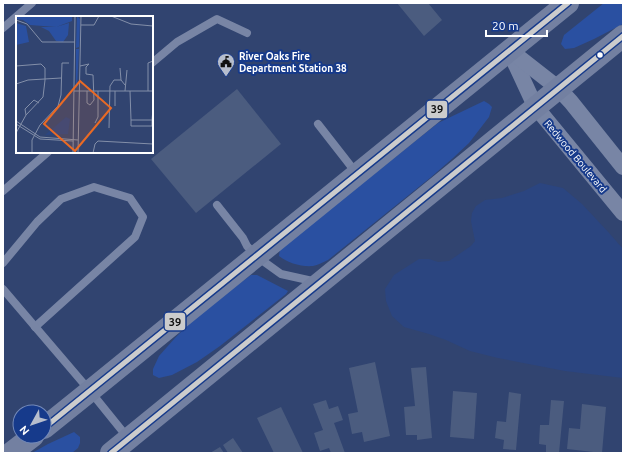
<svg xmlns="http://www.w3.org/2000/svg" width="626" height="456" viewBox="0 0 626 456" font-family="Ubuntu,sans-serif">
	<rect width="100%" height="100%" fill="#314470"/>
	<g fill="#2a50a1">
		<polygon points="604,3 623,3 623,24 594,39 574,48 565,49 561,44 564,35"/>
		<path d="M484,101l5,3 3,3 -3,10 -20,26 -16,15 -23,20 -102,82c-5,2 -10,5 -15,6 -12,1 -25,-3 -34,-10l1,-7 158,-126z"/>
		<polygon points="251,275 257,275 288,291 286,294 220,346 197,362 172,375 159,378 153,375 153,369 159,356 175,338 191,322 240,283"/>
		<polygon points="74,432 80,437 80,443 78,448 72,453 32,453 48,444"/>
	</g>
	<polygon fill="#2b4580" points="540,183 563,188 582,204 610,234 623,249 623,378 565,371 498,358 470,351 446,340 429,334 404,327 392,316 386,301 385,289 394,275 419,259 429,259 438,262 449,261 471,246 475,241 471,221 472,213 476,206 485,200 502,198 524,191"/>
	<g fill="#4b5c7f">
		<polygon points="397,3 428,3 442,20 424,36"/>
		<polygon points="237,89 281,144 196,213 151,159"/>
		<polygon points="375,362 390,436 364,442 362,432 352,434 348,414 358,412 349,368"/>
		<polygon points="426,367 432,438 417,440 417,435 406,435 404,407 415,406 411,368"/>
		<polygon points="453,391 477,393 474,439 450,437"/>
		<polygon points="509,392 521,394 516,450 503,449 504,440 495,438 497,421 506,422"/>
		<polygon points="326,400 329,409 338,406 343,420 334,423 345,453 331,453 329,448 320,451 314,433 323,430 313,404"/>
		<polygon points="551,400 564,401 559,453 546,452 546,445 539,444 540,425 549,425"/>
		<polygon points="582,404 606,407 602,453 567,449 569,428 580,429"/>
		<polygon points="281,407 303,453 274,453 257,418"/>
		<polygon points="233,438 243,453 228,453 223,445"/>
		<polygon points="220,447 224,453 210,453"/>
	</g>
	<g fill="none" stroke-linecap="round" stroke-linejoin="round">
		<g stroke="#7885a5" stroke-width="8">
			<polyline points="3,28 32,3"/>
			<polyline points="152,63 177,42 217,19 247,33"/>
			<polyline points="318,124 357,174"/>
			<polyline points="3,191 48,152"/>
			<polyline points="217,205 243,238 247,246 256,256 281,274 317,282"/>
			<polyline points="3,263 37,222 61,199 94,187 130,198 143,217 135,237 35,327"/>
			<polyline points="3,289 90,391 128,438"/>
		</g>
		<g stroke="#7885a5" stroke-width="16">
			<polyline points="509,50 535,106 623,213"/>
			<polyline points="512,52 558,88 571,102 623,167"/>
		</g>
		<g stroke="#7380a1" stroke-width="22">
			<polyline points="44,428 90,391 568,3"/>
			<polyline points="11,453 33,436"/>
			<polyline points="111,453 623,36"/>
		</g>
		<defs>
			<g id="bus-1">
				<polyline points="44,428 568,3"/>
				<polyline points="111,453 623,36"/>
			</g>
		</defs>
		<use href="#bus-1" stroke="#163a8b" stroke-width="8"/>
		<use href="#bus-1" stroke="#ccc" stroke-width="5"/>
	</g>
	<defs>
		<symbol id="civic-pin" viewBox="-11 -11 22 30"><path d="M0 17L-7.5 6A9.5 9.5 0 1 1 7.5 6Z" fill="#b7becd" stroke="#163a8b"/><path d="M-.6-6.5H3V-4.5H.6V-3L4-1V1h2V6H-6V1h2V-1L-.6-3ZM-1.2 2.5V6h2.4V2.5Z" fill="#111"/></symbol>
	</defs>
	<g fill-rule="evenodd">
		<use href="#civic-pin" x="216" y="52" width="20" height="27"/>
	</g>
	<circle fill="#fff" stroke="#163a8b" stroke-width="1.5" cx="600" cy="55" r="3.5"/>
	<g text-anchor="middle" stroke-width="4" stroke-linejoin="round" paint-order="stroke">
		<g font-size="10" font-weight="bold" fill="#fff" stroke="#163a8b" text-anchor="start">
			<text x="239" y="60">River Oaks Fire<tspan x="239" dy="12">Department Station 38</tspan></text>
		</g>
		<g font-size="10" fill="#fff" stroke="#163a8b">
			<text transform="translate(576 156) rotate(50)" y="4">Redwood Boulevard</text>
		</g>
	</g>
	<g transform="translate(16 16)">
		<rect width="137" height="137" fill="#314470"/>
		<path d="M0,0h56v5l-16,6 -26,-2 -7,-5 -7,-1zM61,0l3,3 -1,28 -3,1zM0,7l10,3 3,16 -13,3zM53,7l-1,12 -5,7 -7,-1 -7,-10 -8,-4h15zM60,33h3l-2,39 -1,-1z" fill="#2a50a1"/>
		<path d="M50,101l4,2 -2,15 -23,1z" fill="#2b4580"/>
		<path fill="none" stroke="#838fa9" stroke-width="1" d="M95,0l20,8 22,2M0,4l11,4 15,18h33M65,9h13l5,-9M0,50l25,-2 4,4v12l-2,17 -17,18 -10,18M64,50l9,-2 -3,3v7l7,1 1,25 -4,5 -3,-2v-12M104,52l1,12M0,68l12,-4 33,-2M58,75h79M99,75v15M109,75l2,-21M114,75l1,29h21l1,-11M132,75v-28l5,-2M10,99l-1,-6 9,-9 5,3M115,104v6h21v-6M0,105l24,16 38,3M79,107l3,-6v-26M0,108l24,15 33,2M93,112l1,-42 4,-6h7l4,5M16,137v-13l8,-15 18,-19 3,-11 1,-32h7M57,137l2,-137M62,137l3,-137M77,137l2,-9 3,-3 55,3"/>
		<path fill="#ea6a24" fill-opacity="0.15" stroke="#ea6a24" stroke-width="2" d="M64,65l31,27 -36,43 -31,-27z"/>
		<rect width="137" height="137" fill="none" stroke="#fff" stroke-width="2"/>
	</g>
	<g stroke="#163a8b" stroke-width="1.5">
		<rect x="426" y="100" width="22" height="19" rx="4" fill="#ccc"/>
		<rect x="164" y="312" width="22" height="19" rx="4" fill="#ccc"/>
	</g>
	<g font-size="11" text-anchor="middle" font-weight="bold" fill="#111">
		<text x="437" y="113">39</text>
		<text x="175" y="326">39</text>
	</g>
	<rect width="626" height="456" fill="none" stroke="#ffffff" stroke-width="8"/>
	<g transform="translate(32 424) rotate(230)"><circle r="19" fill="#163a8b" stroke="#7389b9"/>
	<path d="M0-3L7 15L0 10L-7 15Z" fill="#b7becd"/>
	<text y="-6" font-size="11" font-weight="bold" text-anchor="middle" fill="#ffffff">N</text>
	</g>
	<path d="M486 30v6h61v-6" fill="none" stroke="#ffffff" stroke-width="2"/>
	<text x="492" y="30" font-size="12" fill="#ffffff" stroke="#163a8b" stroke-width="3" paint-order="stroke">20 m</text>
</svg>
